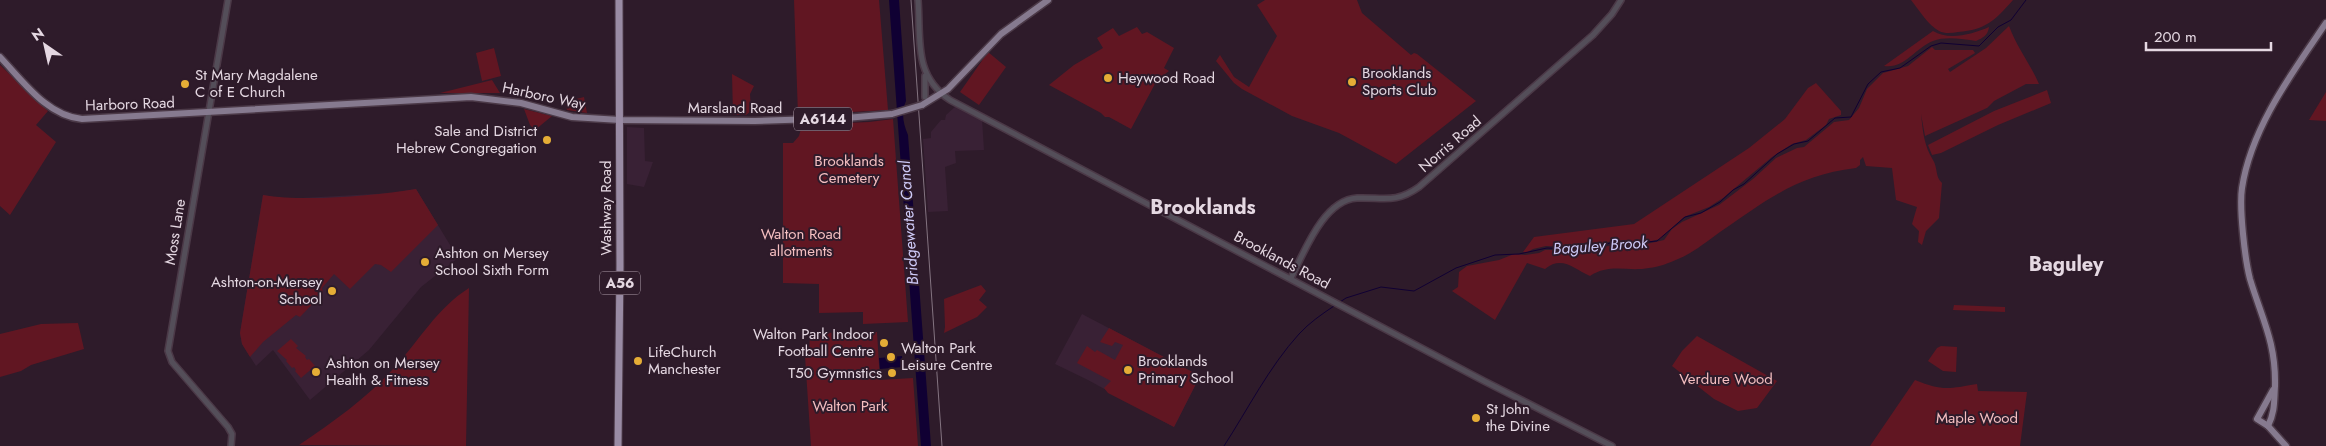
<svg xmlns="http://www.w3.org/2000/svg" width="2326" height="446" viewBox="0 0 2326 446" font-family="Jost,sans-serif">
	<rect width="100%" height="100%" fill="#2e1b2a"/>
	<g fill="#392135">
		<polygon points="956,106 982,119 984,150 955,151 956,163 945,167 948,211 928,212 923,139 931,138 931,132 941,120 945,120 946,115"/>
		<polygon points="627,127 644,128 645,161 653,162 644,187 627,184"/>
		<polygon points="416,189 458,258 421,287 369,350 310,400 273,350 256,366 242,344 240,333 263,195 284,199 392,193"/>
		<polygon points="1082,314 1200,376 1174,427 1088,380 1055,364"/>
	</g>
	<g fill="#611622">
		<polygon points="794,0 879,0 888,110 798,115"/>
		<polygon points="1265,0 1357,0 1362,13 1411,55 1414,53 1417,54 1476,101 1396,164 1339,133 1292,116 1242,89 1234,83 1216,61 1220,55 1234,77 1249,87 1277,36 1257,5"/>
		<path d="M1911,0h102c-18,20 -27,30 -55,32 -6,1 -13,2 -19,-1 -11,-6 -20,-21 -28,-31z"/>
		<path d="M2009,26c8,22 21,37 30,58h-13l-32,17 -7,7 -62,28 -4,-22c2,19 3,31 12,46 5,8 2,17 9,23l-3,35 -13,13 -4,14 -4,-3 1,-11 -7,-7 5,-17 -21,-7 -4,-32 -26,-2 -3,-9 -3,3v5l-4,3c-59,7 -89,32 -136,64 -14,10 -27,21 -42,27 -9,4 -19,8 -29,9 -22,4 -39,-5 -59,8 -16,-7 -28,-21 -45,-7l-18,-6 -32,57 -43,-29 6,-4 1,-15 8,-6 32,-6 15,-6 11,1 14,-2 6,-3h24l17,-4 14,1 18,-2 11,3 35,-8 8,-11 10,-7 37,-17 34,-26 23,-21 21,-10 7,-1 30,-25 15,-2 10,-12 8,-19 16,-16 25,-7 24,-19 3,3h38l2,3 -27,16 2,3 36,-24z"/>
		<polygon points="1137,27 1142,34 1147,32 1174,48 1164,68 1169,71 1157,80 1131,129 1109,117 1105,117 1101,113 1049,85 1074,65 1103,48 1097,38 1113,28 1119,36"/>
		<path d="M1989,27c-1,8 -6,11 -13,14 -13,-2 -31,-5 -43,0 -18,7 -28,28 -49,25l49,-35c16,10 40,3 56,-4z"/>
		<polygon points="494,48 501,76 482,81 476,53"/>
		<polygon points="988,52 1006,67 979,105 960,92"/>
		<polygon points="0,65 48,111 36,125 56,142 10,215 0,206"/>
		<polygon points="732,74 754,86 750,94 751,111 746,115 733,115"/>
		<polygon points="492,80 500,93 440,93"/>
		<polygon points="1816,83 1841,111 1841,115 1829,119 1826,125 1806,140 1792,144 1772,157 1723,198 1709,207 1684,217 1660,239 1644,243 1612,241 1600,244 1589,242 1567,247 1546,246 1533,249 1526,253 1523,252 1534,237 1634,224 1749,148 1785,119 1808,88"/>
		<polygon points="2047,90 2051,103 1998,125 1941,153 1932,155 1928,145 1994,111"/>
		<polygon points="2326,92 2326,121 2309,120"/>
		<polygon points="584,97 587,113 567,110 565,102"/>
		<polygon points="524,109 552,116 535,130 530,125"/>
		<polygon points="893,119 908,322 863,324 863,312 819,313 819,284 783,283 783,143 793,143 799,136 802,125 869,122"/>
		<path d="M416,189l22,36 -47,47 -10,-7 -6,-1 -25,25 -16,-15 -12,14 1,5 -23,24 -4,-2 -33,27 -13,15 -8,-13 -2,-11 23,-138c43,7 109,1 153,-6z"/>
		<polygon points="981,285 986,291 979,300 987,307 977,317 944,333 945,327 944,299"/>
		<path d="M469,288l-3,158 -167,-1c33,-22 69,-48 95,-77 25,-27 43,-60 75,-80z"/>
		<polygon points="1954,305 2005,307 2005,312 1953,310"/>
		<polygon points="78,323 84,349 31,365 21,371 0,377 0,334 41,324"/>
		<polygon points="1109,328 1200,376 1174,427 1108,393 1104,388 1111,381 1077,363 1087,346 1095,352 1097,350 1115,360 1123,345 1115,342 1112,346 1100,342"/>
		<polygon points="877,332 880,380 913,378 918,446 811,446 805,356 809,355 810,333"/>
		<polygon points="1697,336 1777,381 1757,408 1738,411 1714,399 1672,366 1682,351"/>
		<polygon points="291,339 298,346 296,348 306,356 305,357 307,360 309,359 315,366 301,378 295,371 296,370 294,367 292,368 286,361 287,360 277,351"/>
		<polygon points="1941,346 1957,347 1956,372 1943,371 1928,361 1937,348"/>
		<path d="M1915,380c27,11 33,9 62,4l1,7 49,1 -7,54h-150z"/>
	</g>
	<g fill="#100033">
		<path d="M889,0h10l7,101c-5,12 -3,22 2,34l23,311h-10z"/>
		<polygon points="902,356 903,367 880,369 879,358"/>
	</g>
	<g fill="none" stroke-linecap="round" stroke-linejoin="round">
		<g stroke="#100033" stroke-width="1">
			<polyline points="1340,302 1346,298 1381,287 1414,291 1456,268 1495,255 1519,254 1547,248 1570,249 1588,243 1601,246 1613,242 1626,244 1657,241 1685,217 1701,213 1720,202 1733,190 1744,184 1777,154 1794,144 1808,141 1835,118 1851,117 1868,84 1881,72 1900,68 1931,46 1941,43 1979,46 1998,27 2011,20 2026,0"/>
			<path d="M1224,446c24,-37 45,-79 75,-112 10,-11 23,-20 35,-28"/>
		</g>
		<defs>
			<g id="minor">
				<polyline points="228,0 168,351 172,362 228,427 232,434 231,446"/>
				<path d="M918,0c3,40 -5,75 32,100l534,281 128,65"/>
				<polyline points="925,76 925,97"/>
				<path d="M1291,278c13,-25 32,-78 66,-80 26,-1 38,6 62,-11l174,-152 19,-21 9,-14"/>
			</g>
			<g id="major">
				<path d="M0,57c23,24 47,59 82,62l389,-22 50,6 51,14 48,3 135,1 91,-3 46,-4"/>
				<polyline points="922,105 948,89 1001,34 1048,0"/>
				<polyline points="2273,390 2257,419 2268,426 2286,446"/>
				<path d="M2268,426c7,-14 6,-25 7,-40 1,-44 -13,-67 -25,-107 -5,-19 -11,-71 -8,-91 9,-60 50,-115 84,-165"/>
			</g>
			<polyline id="highway" points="618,446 620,266 619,0"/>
		</defs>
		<use href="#minor" stroke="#4b3947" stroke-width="8"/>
		<use href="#major" stroke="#4b3947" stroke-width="9"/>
		<use href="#highway" stroke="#4b3947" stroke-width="9"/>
		<use href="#minor" stroke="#544e59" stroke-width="5"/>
		<use href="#major" stroke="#867a8f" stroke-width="6"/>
		<use href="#highway" stroke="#998ba4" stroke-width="7"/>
		<polyline stroke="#847481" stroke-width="1" points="911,0 942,446"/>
		<defs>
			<polyline id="major-bridge" points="892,114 922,105"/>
		</defs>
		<use href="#major-bridge" stroke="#4b3947" stroke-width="9" stroke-linecap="butt"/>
		<use href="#major-bridge" stroke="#867a8f" stroke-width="6"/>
	</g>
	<g fill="#e5ad36" stroke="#2e1b2a" stroke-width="2">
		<circle cx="1108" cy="78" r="5"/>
		<circle cx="1352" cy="82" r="5"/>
		<circle cx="185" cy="84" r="5"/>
		<circle cx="547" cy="140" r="5"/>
		<circle cx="425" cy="262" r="5"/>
		<circle cx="332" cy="291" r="5"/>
		<circle cx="884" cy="343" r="5"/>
		<circle cx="891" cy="357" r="5"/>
		<circle cx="638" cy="361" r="5"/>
		<circle cx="1128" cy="370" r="5"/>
		<circle cx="316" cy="372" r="5"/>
		<circle cx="892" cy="373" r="5"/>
		<circle cx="1476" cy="418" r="5"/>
	</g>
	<g text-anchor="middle" stroke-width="4" stroke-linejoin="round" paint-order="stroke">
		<g fill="#2e1b2a" stroke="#ae9fab" stroke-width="1">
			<rect x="794" y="107.5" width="58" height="23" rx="4"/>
			<rect x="600" y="271.5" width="40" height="23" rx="4"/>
		</g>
		<g font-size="14" font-weight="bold" fill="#e5d8e2">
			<text x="823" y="124">A6144</text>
			<text x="620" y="288">A56</text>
		</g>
		<g font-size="15" fill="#e5d8e2" stroke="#2e1b2a" text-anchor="start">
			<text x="1362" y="78">Brooklands<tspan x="1362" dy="17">Sports Club</tspan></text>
			<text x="195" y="80">St Mary Magdalene<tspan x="195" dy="17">C of E Church</tspan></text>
			<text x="1118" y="83">Heywood Road</text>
			<text x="537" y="136" text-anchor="end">Sale and District<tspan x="537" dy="17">Hebrew Congregation</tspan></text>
			<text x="435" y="258">Ashton on Mersey<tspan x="435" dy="17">School Sixth Form</tspan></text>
			<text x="322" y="287" text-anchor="end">Ashton-on-Mersey<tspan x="322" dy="17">School</tspan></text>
			<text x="874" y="339" text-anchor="end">Walton Park Indoor<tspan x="874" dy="17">Football Centre</tspan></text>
			<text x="901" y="353">Walton Park<tspan x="901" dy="17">Leisure Centre</tspan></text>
			<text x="648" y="357">LifeChurch<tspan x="648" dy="17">Manchester</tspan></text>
			<text x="1138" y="366">Brooklands<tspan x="1138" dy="17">Primary School</tspan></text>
			<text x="326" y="368">Ashton on Mersey<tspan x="326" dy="17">Health &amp; Fitness</tspan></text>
			<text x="882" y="378" text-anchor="end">T50 Gymnstics</text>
			<text x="1486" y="414">St John<tspan x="1486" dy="17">the Divine</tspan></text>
		</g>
		<g font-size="15" fill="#e5d8e2" stroke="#2e1b2a">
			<text transform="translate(544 96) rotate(12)" y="5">Harboro Way</text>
			<text transform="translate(130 104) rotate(-2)" y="5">Harboro Road</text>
			<text x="735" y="113">Marsland Road</text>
			<text transform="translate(1450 144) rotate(-41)" y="5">Norris Road</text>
			<text transform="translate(606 208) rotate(-90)" y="5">Washway Road</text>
			<text transform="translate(175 232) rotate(-81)" y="5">Moss Lane</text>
			<text transform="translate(1282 260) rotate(28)" y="5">Brooklands Road</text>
		</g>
		<g font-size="15" fill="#f5bfc1" stroke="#2e1b2a">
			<text x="849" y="166">Brooklands<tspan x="849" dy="17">Cemetery</tspan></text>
			<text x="801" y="239">Walton Road<tspan x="801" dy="17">allotments</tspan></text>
			<text x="1726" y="384">Verdure Wood</text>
			<text x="850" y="411">Walton Park</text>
			<text x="1977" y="423">Maple Wood</text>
		</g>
		<g font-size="16" font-style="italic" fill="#cdc9f6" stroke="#2e1b2a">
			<text transform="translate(908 223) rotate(-94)" y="6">Bridgewater Canal</text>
			<text transform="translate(1600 245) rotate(-4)" y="6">Baguley Brook</text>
		</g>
		<g font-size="20" font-weight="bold" fill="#e5d8e2" stroke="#2e1b2a">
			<text x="1203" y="214">Brooklands</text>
			<text x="2066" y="271">Baguley</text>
		</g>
	</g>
	<g transform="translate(45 45) rotate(326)" stroke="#2e1b2a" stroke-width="4" paint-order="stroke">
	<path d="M0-4L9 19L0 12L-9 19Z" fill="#e5d8e2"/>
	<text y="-8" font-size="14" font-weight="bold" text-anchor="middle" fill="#e5d8e2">N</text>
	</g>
	<path d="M2146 42v8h125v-8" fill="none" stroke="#e5d8e2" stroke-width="2.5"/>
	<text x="2154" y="42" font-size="15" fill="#e5d8e2" stroke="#2e1b2a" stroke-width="4" paint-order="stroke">200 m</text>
</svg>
